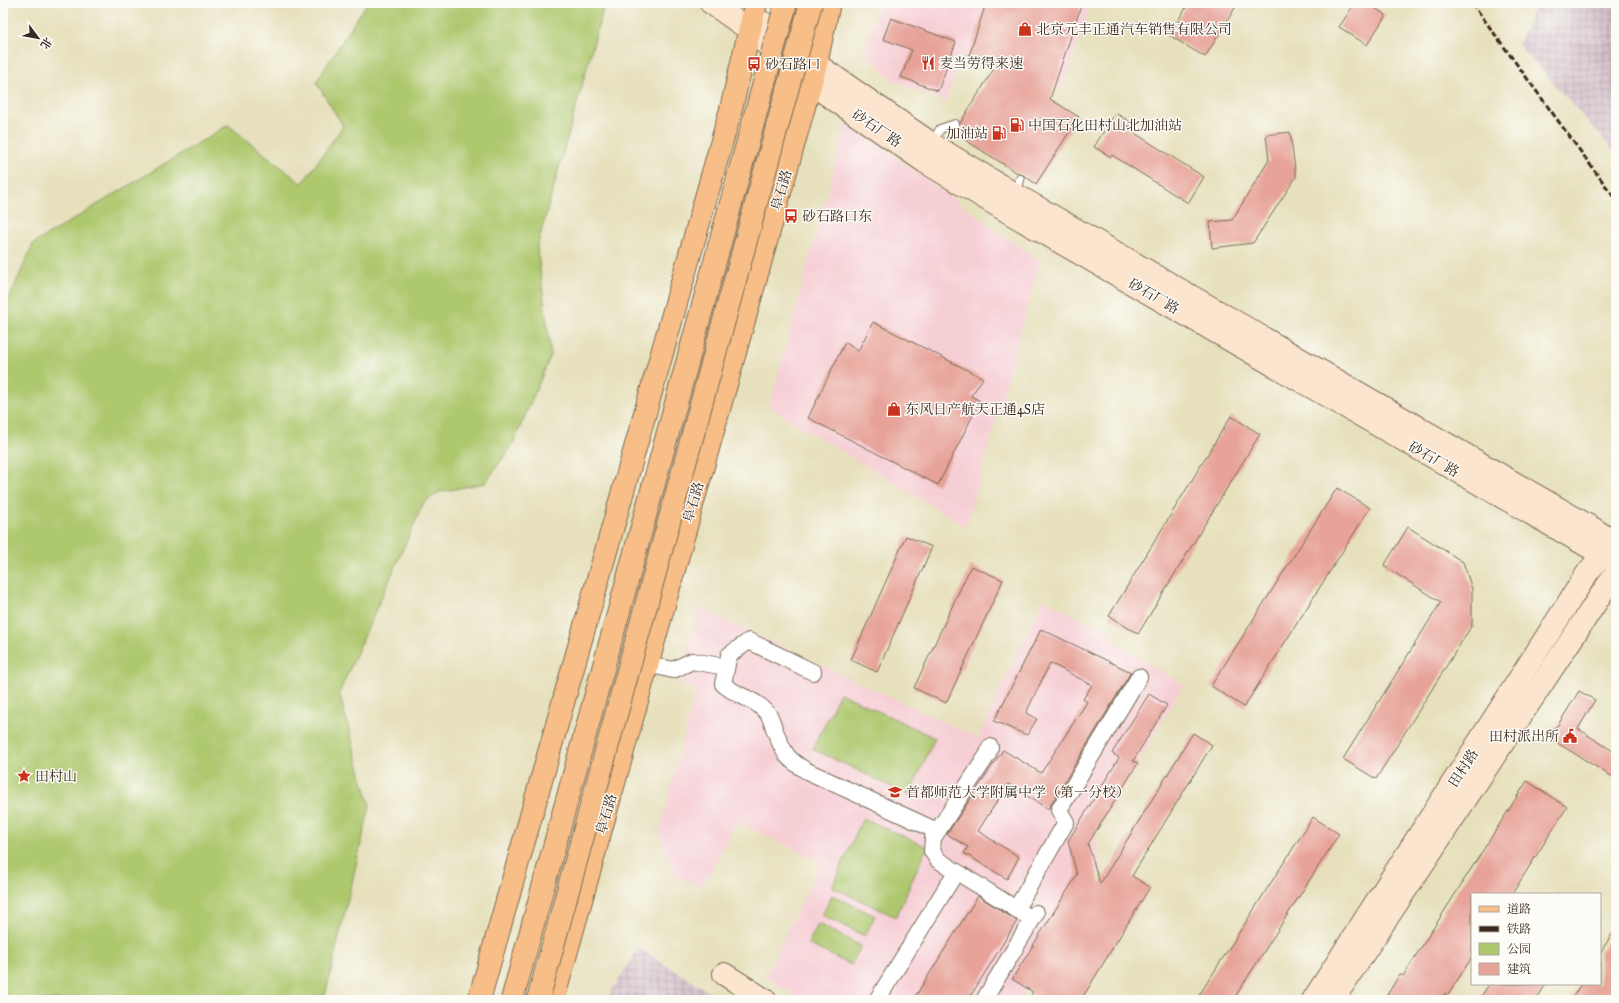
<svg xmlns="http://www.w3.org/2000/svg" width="1619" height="1003" viewBox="0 0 1619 1003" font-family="'IM FELL English','Noto Serif SC',serif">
	<defs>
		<pattern id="industrial-grid" width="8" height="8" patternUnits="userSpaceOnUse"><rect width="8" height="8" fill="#d1bdc8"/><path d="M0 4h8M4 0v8" fill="none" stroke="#ab9aa2"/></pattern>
	</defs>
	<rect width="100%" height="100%" fill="#fdfcf7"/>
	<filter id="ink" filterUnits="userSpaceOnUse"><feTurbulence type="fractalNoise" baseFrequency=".025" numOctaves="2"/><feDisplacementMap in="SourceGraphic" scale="8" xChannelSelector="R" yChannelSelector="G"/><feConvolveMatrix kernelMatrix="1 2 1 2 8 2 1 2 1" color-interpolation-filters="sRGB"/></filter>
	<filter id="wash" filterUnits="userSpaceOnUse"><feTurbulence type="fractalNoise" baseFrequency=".012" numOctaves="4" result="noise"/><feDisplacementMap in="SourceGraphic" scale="16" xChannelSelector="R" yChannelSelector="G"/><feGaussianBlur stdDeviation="0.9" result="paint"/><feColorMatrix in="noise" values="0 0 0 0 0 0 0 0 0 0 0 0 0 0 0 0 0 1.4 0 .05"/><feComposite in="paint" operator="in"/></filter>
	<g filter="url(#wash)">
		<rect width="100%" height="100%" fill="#e6e0bc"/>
		<g fill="#f6cfd5">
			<polygon points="879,3 1091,3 1063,88 960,56 946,103 889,78 864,50"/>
			<polygon points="847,121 1040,262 966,527 769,407"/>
			<polygon points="1043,599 1109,632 1123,648 1184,685 1095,833 1101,870 1021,1000 801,1000 765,976 821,862 737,822 702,887 675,877 659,834 696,689 679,683 699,608 978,738"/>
		</g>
		<g fill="url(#industrial-grid)">
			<polygon points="1537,3 1616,3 1616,153 1518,44"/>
			<polygon points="639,948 721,1000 606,1000"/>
		</g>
		<g fill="#aec86e" stroke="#747946">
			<polygon points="367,3 595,3 603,9 537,247 551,355 512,446 485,483 440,492 424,502 339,693 370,806 324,1000 3,1000 3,313 33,244 228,125 302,184 343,126 316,82"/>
			<polygon points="840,693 935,738 909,795 813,749"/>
			<polygon points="863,818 927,847 896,917 832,887"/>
			<polygon points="832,895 875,916 865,936 822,915"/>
			<polygon points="818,924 861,946 851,965 808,944"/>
		</g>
		<g id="blocks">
			<g fill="#e7a399">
				<polygon points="986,3 1082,3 1050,99 1079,117 1036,184 1023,175 1019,174 954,133 959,127 960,123 997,64 969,56"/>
				<polygon points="1189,3 1238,3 1205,57 1169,35"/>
				<polygon points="1355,3 1367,3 1386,15 1367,45 1339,27"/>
				<polygon points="891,18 956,42 938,91 901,77 912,50 883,39"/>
				<polygon points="1115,113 1131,122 1128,129 1204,177 1188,203 1112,155 1111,157 1094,147"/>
				<polygon points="1290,132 1296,177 1253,243 1212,248 1210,222 1232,220 1269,160 1266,135"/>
				<polygon points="873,322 983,378 971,396 980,401 938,485 808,418 845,342 858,351"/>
				<polygon points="1231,416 1260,434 1138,634 1109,616"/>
				<polygon points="1337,488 1370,508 1244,707 1211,686"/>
				<polygon points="1408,527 1463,562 1472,589 1472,625 1376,779 1343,759 1441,602 1384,566"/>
				<polygon points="906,536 932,547 877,672 851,660"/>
				<polygon points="971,566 1003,580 946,703 914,688"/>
				<polygon points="1041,629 1131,672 1048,809 1008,784 978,831 1019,857 1007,879 964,853 968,847 947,834 1003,750 1041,773 1087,702 1083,699 1092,685 1050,663 1026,713 1037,719 1027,735 994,721"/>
				<polygon points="1579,691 1595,700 1578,729 1616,753 1616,779 1559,744 1551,737 1551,730 1558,725"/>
				<polygon points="1149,694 1167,705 1133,761 1138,763 1088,844 1100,884 1193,733 1212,745 1132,876 1150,887 1081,1000 1028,1000 1033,992 1012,979 1077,875 1068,841 1119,758 1112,753"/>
				<polygon points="1527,781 1567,807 1512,894 1472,894 1472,957 1448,995 1445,993 1441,1000 1384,1000 1400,974 1403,976"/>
				<polygon points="1313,817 1339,834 1233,1000 1196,1000"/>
				<polygon points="978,896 1017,921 968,1000 913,1000"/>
				<polygon points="1616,928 1616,1000 1571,1000 1581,984 1600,984 1600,953"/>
				<polygon points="1489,984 1546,984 1536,1000 1479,1000"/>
			</g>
		</g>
	</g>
	<g filter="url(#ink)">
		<use href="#blocks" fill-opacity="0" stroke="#776a55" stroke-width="1"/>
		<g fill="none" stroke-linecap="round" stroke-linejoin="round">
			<defs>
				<g id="lane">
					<polyline points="932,144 940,129 955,124"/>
					<polyline points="1017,195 1020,179"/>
				</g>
				<g id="street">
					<polyline points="648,664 673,670 692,661 726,667"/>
					<path d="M813,672l-64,-31 -20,14 -6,29c14,13 34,15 45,30 4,5 5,12 7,17 10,23 10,27 32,40l130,60"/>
					<polyline points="990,747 988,754 933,838 932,851 938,860 1032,919"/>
					<polyline points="1016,909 1066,822 1059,810 1139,677"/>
					<polyline points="877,1000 956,872"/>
					<polyline points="984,1000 1036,913"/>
				</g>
				<g id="secondary">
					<polyline points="711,3 751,31 810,83 925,162 1013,215 1603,555 1616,556"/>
					<polyline points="764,23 816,64 935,146 1023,199 1594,529 1613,542 1616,545"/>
					<polyline points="724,974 765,1000"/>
					<polyline points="1313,1000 1588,572 1611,544"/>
					<polyline points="1333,1000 1616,572"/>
				</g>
				<g id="primary">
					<polyline points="479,1000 731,109 756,3"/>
					<polyline points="553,1000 816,64 829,3"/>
				</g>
			</defs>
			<use href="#lane" stroke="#776a55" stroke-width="10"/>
			<use href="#street" stroke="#776a55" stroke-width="18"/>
			<use href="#secondary" stroke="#776a55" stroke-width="24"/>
			<use href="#primary" stroke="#776a55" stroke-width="24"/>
			<use href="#lane" stroke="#fff" stroke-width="8"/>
			<use href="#street" stroke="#fff" stroke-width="16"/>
			<use href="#secondary" stroke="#fce5cf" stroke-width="22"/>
			<use href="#primary" stroke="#f7be88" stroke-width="22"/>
			<polyline stroke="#3b2a1e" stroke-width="3" stroke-dasharray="6 3" stroke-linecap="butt" points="1472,3 1616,200"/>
			<defs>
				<g id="highway-bridge">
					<polyline points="512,1000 786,3"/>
					<polyline points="538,1000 811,3"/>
				</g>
			</defs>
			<use href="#highway-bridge" stroke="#776a55" stroke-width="24" stroke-linecap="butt"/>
			<use href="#highway-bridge" stroke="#f7be88" stroke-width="22"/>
		</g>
	</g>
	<defs>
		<symbol id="shop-bare" viewBox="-9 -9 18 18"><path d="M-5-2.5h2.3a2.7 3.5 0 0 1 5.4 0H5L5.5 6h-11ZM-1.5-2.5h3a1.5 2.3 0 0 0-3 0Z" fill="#c8321e" stroke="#fdfcf7" stroke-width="2.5" paint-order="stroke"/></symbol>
		<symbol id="restaurant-bare" viewBox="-9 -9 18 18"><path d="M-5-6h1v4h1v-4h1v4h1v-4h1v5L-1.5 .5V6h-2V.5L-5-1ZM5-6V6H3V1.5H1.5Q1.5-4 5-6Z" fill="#c8321e" stroke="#fdfcf7" stroke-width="2.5" paint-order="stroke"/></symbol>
		<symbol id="bus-bare" viewBox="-9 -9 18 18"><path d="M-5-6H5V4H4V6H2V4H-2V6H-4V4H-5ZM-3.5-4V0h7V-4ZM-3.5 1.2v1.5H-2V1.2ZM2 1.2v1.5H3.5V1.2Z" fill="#c8321e" stroke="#fdfcf7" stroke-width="2.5" paint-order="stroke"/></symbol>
		<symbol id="fuel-bare" viewBox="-9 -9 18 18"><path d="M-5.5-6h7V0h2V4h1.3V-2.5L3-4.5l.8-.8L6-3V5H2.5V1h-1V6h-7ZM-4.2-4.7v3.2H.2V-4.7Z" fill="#c8321e" stroke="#fdfcf7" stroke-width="2.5" paint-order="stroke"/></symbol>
		<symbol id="civic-bare" viewBox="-9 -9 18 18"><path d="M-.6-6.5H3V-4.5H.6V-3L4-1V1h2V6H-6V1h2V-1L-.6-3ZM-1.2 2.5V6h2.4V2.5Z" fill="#c8321e" stroke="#fdfcf7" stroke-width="2.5" paint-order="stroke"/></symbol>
		<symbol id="sight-bare" viewBox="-9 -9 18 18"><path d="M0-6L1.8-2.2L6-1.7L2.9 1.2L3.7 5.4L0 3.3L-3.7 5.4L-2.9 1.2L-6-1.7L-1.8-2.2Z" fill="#c8321e" stroke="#fdfcf7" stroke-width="2.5" paint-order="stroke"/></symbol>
		<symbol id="school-bare" viewBox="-9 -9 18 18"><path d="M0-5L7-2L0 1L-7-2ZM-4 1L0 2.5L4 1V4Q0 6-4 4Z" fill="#c8321e" stroke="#fdfcf7" stroke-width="2.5" paint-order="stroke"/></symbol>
	</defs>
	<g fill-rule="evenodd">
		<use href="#shop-bare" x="1015" y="19" width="20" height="20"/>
		<use href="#restaurant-bare" x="918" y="53" width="20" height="20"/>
		<use href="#bus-bare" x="744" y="54" width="20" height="20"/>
		<use href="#fuel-bare" x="1007" y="115" width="20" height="20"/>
		<use href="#fuel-bare" x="989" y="123" width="20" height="20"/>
		<use href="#bus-bare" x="781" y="206" width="20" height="20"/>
		<use href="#shop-bare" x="884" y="399" width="20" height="20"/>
		<use href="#civic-bare" x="1560" y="726" width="20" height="20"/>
		<use href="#sight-bare" x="14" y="766" width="20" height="20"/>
		<use href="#school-bare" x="885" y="782" width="20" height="20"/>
	</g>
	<g text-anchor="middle" stroke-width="3" stroke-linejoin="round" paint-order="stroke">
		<g font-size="14" fill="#3b2a1e" stroke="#fdfcf7" text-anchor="start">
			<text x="1036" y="34">北京元丰正通汽车销售有限公司</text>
			<text x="939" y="68">麦当劳得来速</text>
			<text x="765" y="69">砂石路口</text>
			<text x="1028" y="130">中国石化田村山北加油站</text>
			<text x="988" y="138" text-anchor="end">加油站</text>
			<text x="802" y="221">砂石路口东</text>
			<text x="905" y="414">东风日产航天正通4S店</text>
			<text x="1559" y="741" text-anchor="end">田村派出所</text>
			<text x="35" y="781">田村山</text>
			<text x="906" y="797">首都师范大学附属中学（第一分校）</text>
		</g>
		<g font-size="14" fill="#3b2a1e" stroke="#fdfcf7">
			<text transform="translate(877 128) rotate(34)" y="5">砂石厂路</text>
			<text transform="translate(781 190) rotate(-74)" y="5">阜石路</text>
			<text transform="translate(1154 296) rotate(30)" y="5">砂石厂路</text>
			<text transform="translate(1434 459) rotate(30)" y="5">砂石厂路</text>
			<text transform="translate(693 502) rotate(-74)" y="5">阜石路</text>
			<text transform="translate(1463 768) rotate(-57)" y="5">田村路</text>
			<text transform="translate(606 814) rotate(-74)" y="5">阜石路</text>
		</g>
	</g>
	<rect width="1619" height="1003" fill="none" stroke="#fdfcf7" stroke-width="16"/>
	<rect x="1471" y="893" width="130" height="92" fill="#fdfcf7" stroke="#afa8a0"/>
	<rect x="1479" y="906" width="20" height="6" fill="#f7be88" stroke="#afa8a0"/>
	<text x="1507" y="913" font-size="12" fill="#3b2a1e">道路</text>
	<rect x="1479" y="926" width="20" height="6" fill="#3b2a1e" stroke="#afa8a0"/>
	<text x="1507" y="933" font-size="12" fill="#3b2a1e">铁路</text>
	<rect x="1479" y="943" width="20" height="12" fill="#aec86e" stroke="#afa8a0"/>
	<text x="1507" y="953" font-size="12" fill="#3b2a1e">公园</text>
	<rect x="1479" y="963" width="20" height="12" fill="#e7a399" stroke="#afa8a0"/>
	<text x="1507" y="973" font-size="12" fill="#3b2a1e">建筑</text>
	<g transform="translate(38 38) rotate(122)" stroke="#fdfcf7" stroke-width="3" paint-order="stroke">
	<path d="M0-3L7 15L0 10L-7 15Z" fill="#3b2a1e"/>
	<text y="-6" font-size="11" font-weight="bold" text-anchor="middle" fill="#3b2a1e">北</text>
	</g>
</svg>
